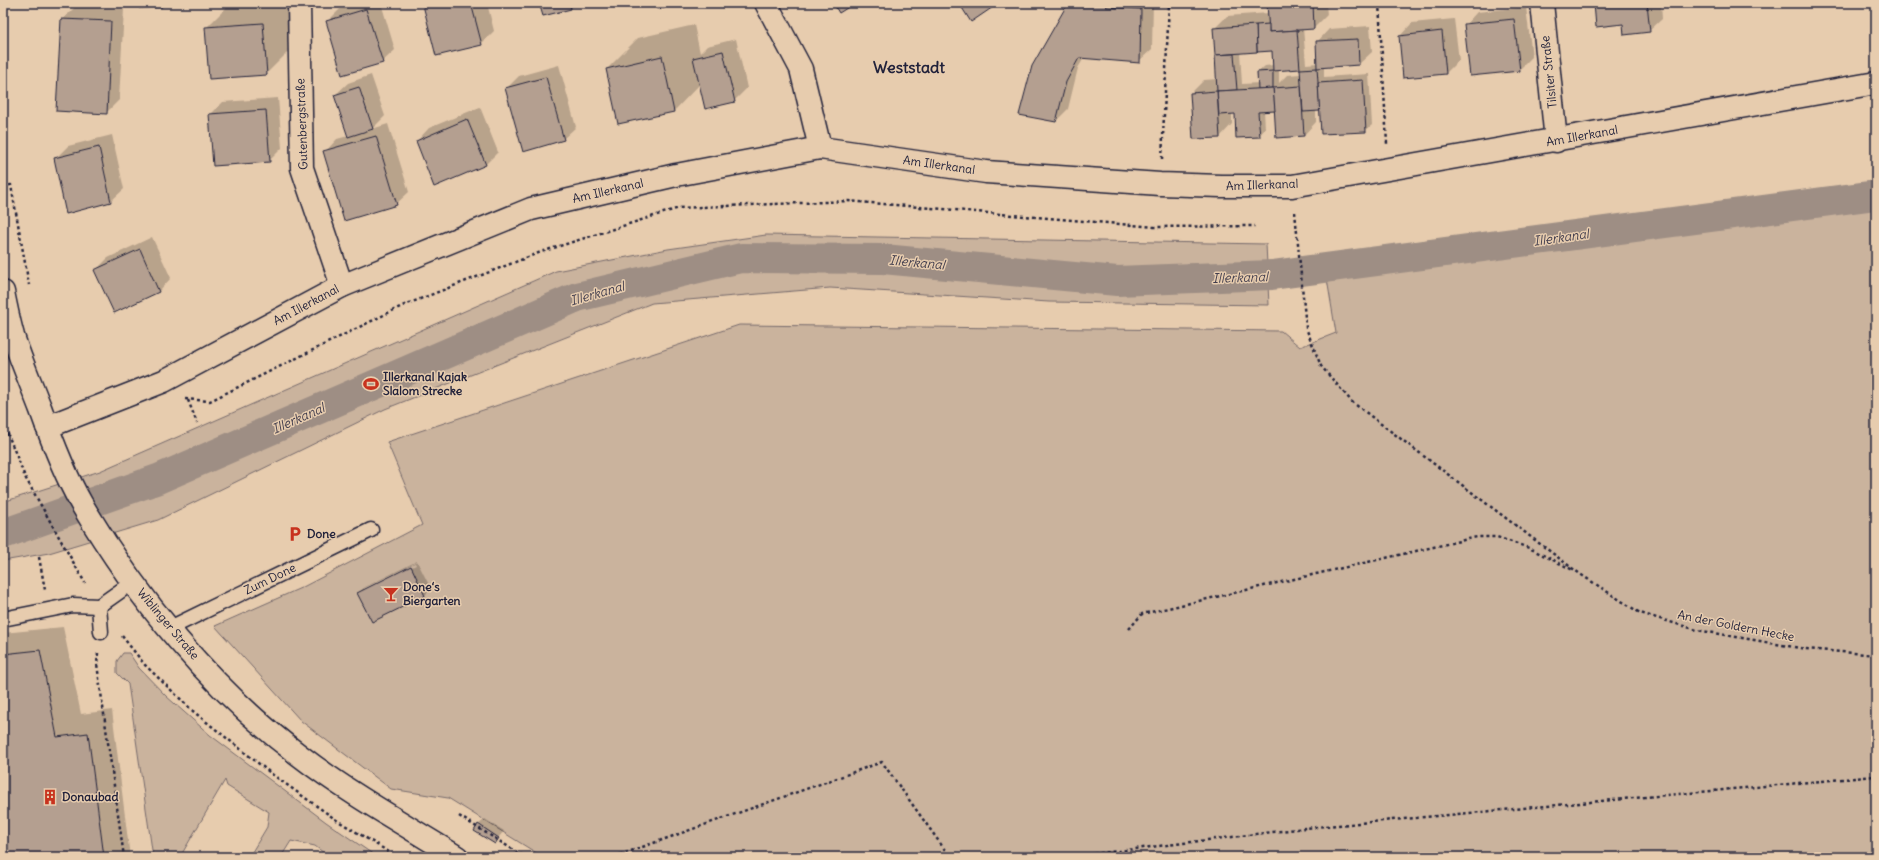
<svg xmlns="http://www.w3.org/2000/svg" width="1879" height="860" viewBox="0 0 1879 860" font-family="Delius,sans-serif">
	<rect width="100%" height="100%" fill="#e7ccae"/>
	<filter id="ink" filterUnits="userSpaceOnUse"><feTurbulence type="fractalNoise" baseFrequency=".025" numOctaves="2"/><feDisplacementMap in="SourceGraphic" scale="8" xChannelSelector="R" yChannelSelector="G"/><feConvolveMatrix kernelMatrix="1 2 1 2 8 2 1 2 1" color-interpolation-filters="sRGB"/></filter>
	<g filter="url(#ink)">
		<g fill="#cab39d" stroke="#766a6c">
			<polygon points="1876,203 1876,857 543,857 448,798 391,789 301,721 215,626 303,587 422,525 387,442 739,325 1281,331 1300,347 1336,333 1327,279"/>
			<polygon points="766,235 1266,244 1269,305 1049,302 830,288 652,303 385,409 158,520 49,553 3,561 3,502 100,471 556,271 668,249"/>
			<polygon points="123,653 129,653 139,668 166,696 210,735 326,822 377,857 329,857 315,846 291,841 281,857 249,857 267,827 269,812 227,786 225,780 180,857 153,857 128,684 117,673 117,661"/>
		</g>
		<g fill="#0003" fill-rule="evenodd">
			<polygon points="231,3 295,3 298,42 266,74 206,28"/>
			<polygon points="359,3 381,3 395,50 382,62 327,22 340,9"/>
			<polygon points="427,3 487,3 494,31 481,44 424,5"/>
			<polygon points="540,3 575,3 571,8 544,15"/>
			<polygon points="1069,3 1153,3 1152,49 1139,61 1084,58 1078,68 1068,109 1056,121"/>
			<path d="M1270,3h56l1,12 -13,13h-11l3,36 12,-1 -1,-21 12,-13 41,-3 2,26 -13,12 -35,2v11l45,-3 3,51 -7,6 -44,-21h-5v12l-12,13 -28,-26 -12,1 1,19 -6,7 -23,-23 -4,1v10l-12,13 -29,-44 13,-13 14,-1 -4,-50 13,-13 42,-3 -1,-8zM1273,50v15l-8,1 -7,6 1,11 -17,1 -2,-32zM1301,68v6l-14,1 -8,8v-14z"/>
			<polygon points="1595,3 1661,3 1662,19 1649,31 1624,23"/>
			<polygon points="75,7 124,9 119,100 106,113 62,20"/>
			<polygon points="1526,7 1532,57 1519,70 1465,25 1477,12"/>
			<polygon points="1454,19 1459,60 1446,73 1404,77 1400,36 1412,23"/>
			<polygon points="694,25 700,53 707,46 736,39 747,88 734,101 700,84 674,111 607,69 638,38"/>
			<polygon points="559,65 576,127 563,139 506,89 519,76"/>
			<polygon points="371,75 385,116 372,129 388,124 409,192 396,204 325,152 337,139 348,136 335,95 348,83"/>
			<polygon points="278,98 282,148 269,161 210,115 223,102"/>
			<polygon points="480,107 498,152 486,164 417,141 429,128"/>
			<polygon points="112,135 124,189 111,201 55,159 68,146"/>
			<polygon points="152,237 171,278 159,291 114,312 95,271 108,258"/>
			<path d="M417,561l14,28 -6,6 -53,26 -14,-28 7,-6zM415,563l1,2 -52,26v-3z"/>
			<polygon points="63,627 81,714 112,710 130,857 3,857 3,633"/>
			<polygon points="485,819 504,831 494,843 478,825"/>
		</g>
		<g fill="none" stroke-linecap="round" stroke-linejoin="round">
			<polyline stroke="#9e8e84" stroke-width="30" points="3,534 158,479 577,297 741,258 883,259 1117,281 1272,275 1876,195"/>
		</g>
		<g fill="#b49f90" stroke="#22223b">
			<polygon points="139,3 162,3 162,7 139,8"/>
			<polygon points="431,3 471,3 482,45 436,56 423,5"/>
			<polygon points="539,3 570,3 571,9 543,16"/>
			<polygon points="656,3 677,3 658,9"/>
			<polygon points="833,3 855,3 839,13"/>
			<polygon points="959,3 999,3 971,22"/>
			<polygon points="1068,3 1109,3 1106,7 1141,9 1140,63 1079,58 1066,82 1056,122 1019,115 1032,66"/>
			<polygon points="1287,3 1313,3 1314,29 1269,32 1267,4"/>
			<polygon points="1594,3 1647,3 1650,32 1624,35 1623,24 1596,27"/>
			<polygon points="366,9 383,63 342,75 326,21"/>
			<polygon points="61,19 111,21 107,114 56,111"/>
			<polygon points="1514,19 1520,71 1470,76 1464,24"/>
			<polygon points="263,23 267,75 209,79 205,27"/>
			<polygon points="1269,24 1269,32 1297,30 1300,69 1273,71 1272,51 1257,52 1256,25"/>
			<polygon points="1256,25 1257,52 1215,55 1213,28"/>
			<polygon points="1442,31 1446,74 1403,78 1399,36"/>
			<polygon points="1358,39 1359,65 1317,68 1316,41"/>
			<polygon points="723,51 735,102 705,109 693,58"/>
			<polygon points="1234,54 1237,90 1217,91 1215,55"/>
			<polygon points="662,56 674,112 618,124 606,69"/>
			<polygon points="1317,68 1320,111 1303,112 1300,69"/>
			<polygon points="1273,71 1273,88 1258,89 1257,72"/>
			<polygon points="546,77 564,140 523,152 505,88"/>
			<polygon points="1363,80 1366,132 1321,134 1318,83"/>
			<polygon points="1301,86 1304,136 1276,138 1273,88"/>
			<polygon points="359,87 373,129 348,137 334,95"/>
			<polygon points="1273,88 1275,111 1258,112 1260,137 1236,138 1235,114 1219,115 1217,91"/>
			<polygon points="1217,91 1220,138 1193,139 1190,93"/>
			<polygon points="266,110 270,162 213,166 209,114"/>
			<polygon points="467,119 486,165 434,187 416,141"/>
			<polygon points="376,136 397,205 344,221 323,151"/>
			<polygon points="99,147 111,202 66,214 54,158"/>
			<polygon points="140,249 159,292 114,313 94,270"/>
			<polygon points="411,566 425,596 372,622 357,593"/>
			<polygon points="40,650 57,737 88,733 104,857 3,857 3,654"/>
			<polygon points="478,824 499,838 495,844 474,831"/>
		</g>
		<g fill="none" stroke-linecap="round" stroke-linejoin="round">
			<defs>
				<g id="service">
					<polyline points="99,606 101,632"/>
					<polyline points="3,619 73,605 99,606 133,582"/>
					<polyline points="170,628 371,530"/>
				</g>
				<g id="minor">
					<polyline points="299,3 302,168 342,286"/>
					<polyline points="766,3 801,69 820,148"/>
					<polyline points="1542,3 1556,141"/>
					<polyline points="47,427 164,381 342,286 531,209 676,175 820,148 986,172 1160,184 1221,186 1292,186 1876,83"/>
				</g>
				<path id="secondary" d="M3,292c3,15 6,30 10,44 8,25 19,50 28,74 11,31 24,65 40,93 55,94 131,187 218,252 49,38 105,69 158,102"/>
			</defs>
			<use href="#service" stroke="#22223b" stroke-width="17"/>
			<use href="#minor" stroke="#22223b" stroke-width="25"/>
			<use href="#secondary" stroke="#22223b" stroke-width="25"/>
			<g stroke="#22223b" stroke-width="2.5" stroke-dasharray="3 3" stroke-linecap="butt">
				<polyline points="1379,3 1387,144"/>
				<polyline points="1162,159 1169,3"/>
				<polyline points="3,186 11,185 29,285"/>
				<polyline points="1295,212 1306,328 1321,366 1352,402 1580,574 1640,613 1697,630 1805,649 1876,655"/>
				<polyline points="185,399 210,401 402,306 541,252 679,208 848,201 1154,227 1255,226"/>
				<polyline points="188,400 197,423"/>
				<polyline points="3,422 25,477 85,583"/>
				<polyline points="39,557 45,590"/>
				<polyline points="1129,629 1142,614 1477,537 1497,537 1529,548 1573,570"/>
				<polyline points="122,636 145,665 194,712 273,775 335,819 397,857"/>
				<polyline points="98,653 97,664 124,857"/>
				<polyline points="459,816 525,857"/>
				<polyline points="614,857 882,762 950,857"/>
				<polyline points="1070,857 1305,828 1876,776"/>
			</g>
			<use href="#service" stroke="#e7ccae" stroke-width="14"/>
			<use href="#minor" stroke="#e7ccae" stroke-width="22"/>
			<use href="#secondary" stroke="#e7ccae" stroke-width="22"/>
		</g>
	</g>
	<defs>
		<symbol id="stadium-bare" viewBox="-9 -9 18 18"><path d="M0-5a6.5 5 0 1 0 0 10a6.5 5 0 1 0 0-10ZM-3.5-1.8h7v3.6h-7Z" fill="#c8321e" stroke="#e7ccae" stroke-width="2.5" paint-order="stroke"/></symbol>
		<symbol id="parking-bare" viewBox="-9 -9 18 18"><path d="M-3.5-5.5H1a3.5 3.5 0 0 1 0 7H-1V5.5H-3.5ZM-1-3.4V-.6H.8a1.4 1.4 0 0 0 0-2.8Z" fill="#c8321e" stroke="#e7ccae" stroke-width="2.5" paint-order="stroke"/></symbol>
		<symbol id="bar-bare" viewBox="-9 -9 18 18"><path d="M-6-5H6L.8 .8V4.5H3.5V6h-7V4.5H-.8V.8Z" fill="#c8321e" stroke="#e7ccae" stroke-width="2.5" paint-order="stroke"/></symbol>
		<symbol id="building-bare" viewBox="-9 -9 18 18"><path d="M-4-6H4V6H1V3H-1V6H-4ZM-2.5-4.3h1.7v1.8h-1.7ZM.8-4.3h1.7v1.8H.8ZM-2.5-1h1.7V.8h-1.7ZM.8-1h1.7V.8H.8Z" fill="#c8321e" stroke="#e7ccae" stroke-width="2.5" paint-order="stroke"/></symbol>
	</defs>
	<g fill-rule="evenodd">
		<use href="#stadium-bare" x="360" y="373" width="22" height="22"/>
		<use href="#parking-bare" x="284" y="523" width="22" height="22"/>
		<use href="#bar-bare" x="380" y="583" width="22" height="22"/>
		<use href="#building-bare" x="39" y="786" width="22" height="22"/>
	</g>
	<g text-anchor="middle" stroke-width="3" stroke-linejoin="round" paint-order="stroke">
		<g font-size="12" fill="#22223b" stroke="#e7ccae">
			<text transform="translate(1549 72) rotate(-96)" y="4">Tilsiter Straße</text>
			<text transform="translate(302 124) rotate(-92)" y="4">Gutenbergstraße</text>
			<text transform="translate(1582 136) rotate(-10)" y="4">Am Illerkanal</text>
			<text transform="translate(939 165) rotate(8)" y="4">Am Illerkanal</text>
			<text transform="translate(1262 185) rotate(-2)" y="4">Am Illerkanal</text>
			<text transform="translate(608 191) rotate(-13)" y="4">Am Illerkanal</text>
			<text transform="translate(306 305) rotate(-28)" y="4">Am Illerkanal</text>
			<text transform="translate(270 579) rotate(-26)" y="4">Zum Done</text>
			<text transform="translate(168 624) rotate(50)" y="4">Wiblinger Straße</text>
			<text transform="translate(1736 626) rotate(11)" y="4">An der Goldern Hecke</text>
		</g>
		<g font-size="12" font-weight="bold" fill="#22223b" stroke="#e7ccae" text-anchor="start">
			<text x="383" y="381">Illerkanal Kajak<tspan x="383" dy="14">Slalom Strecke</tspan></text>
			<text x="307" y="538">Done</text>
			<text x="403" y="591">Done‘s<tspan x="403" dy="14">Biergarten</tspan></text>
			<text x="62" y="801">Donaubad</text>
		</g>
		<g font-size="13" font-style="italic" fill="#413d4d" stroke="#e7ccae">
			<text transform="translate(1561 237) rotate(-8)" y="5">Illerkanal</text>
			<text transform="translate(917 262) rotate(5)" y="5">Illerkanal</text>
			<text transform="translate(1240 277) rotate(-2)" y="5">Illerkanal</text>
			<text transform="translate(597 293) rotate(-16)" y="5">Illerkanal</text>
			<text transform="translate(298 418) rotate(-24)" y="5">Illerkanal</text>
		</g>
		<g font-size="16" font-weight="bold" fill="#22223b" stroke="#e7ccae">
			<text x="909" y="73">Weststadt</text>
		</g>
	</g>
	<rect width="1879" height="860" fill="none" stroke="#e7ccae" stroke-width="16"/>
	<rect x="8" y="8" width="1863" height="844" fill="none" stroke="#22223b" stroke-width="1.5" filter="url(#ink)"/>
</svg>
